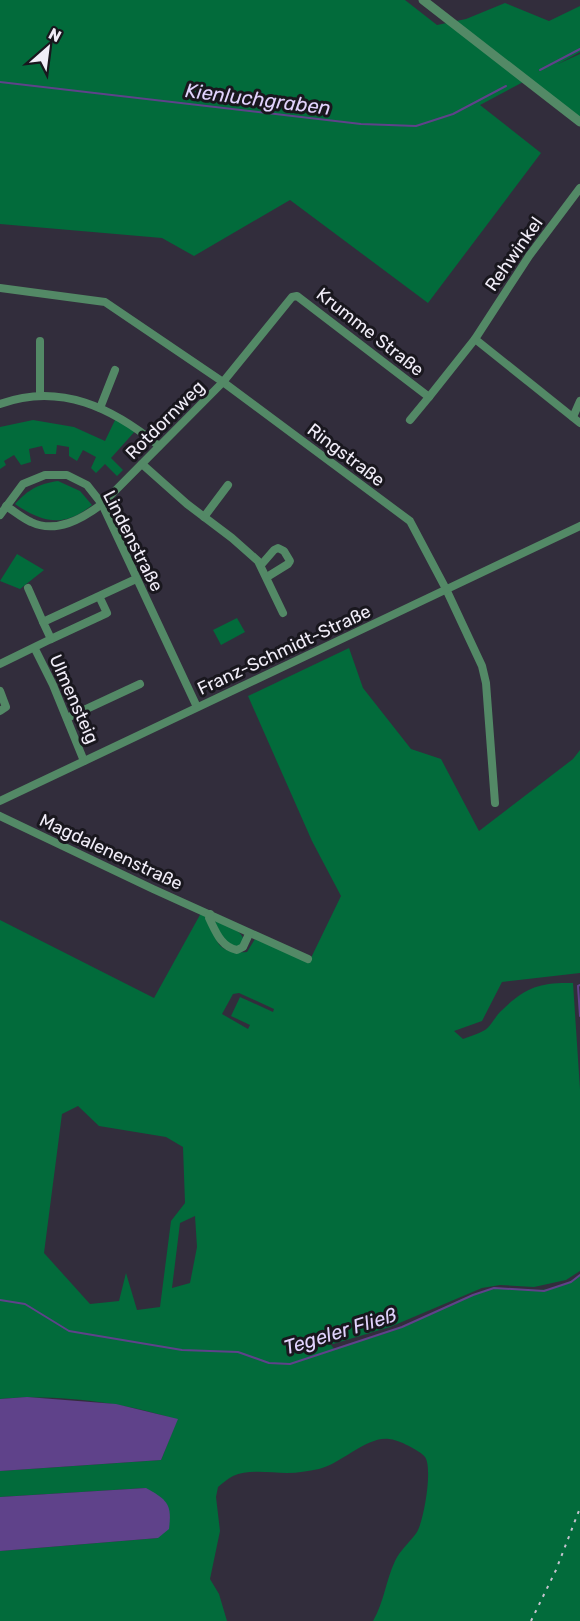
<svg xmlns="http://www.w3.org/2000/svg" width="580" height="1621" viewBox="0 0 580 1621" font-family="Rubik,sans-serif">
	<rect width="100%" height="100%" fill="#322d3c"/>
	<g fill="#026b3b" fill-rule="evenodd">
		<polygon points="0,0 405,0 437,25 466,19 505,3 549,21 580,6 580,52 558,64 580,54 580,118 527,80 480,105 541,153 428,303 290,200 194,256 162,238 0,224"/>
		<polygon points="116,418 137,429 111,458 123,470 117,476 105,464 96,473 91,468 96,457 83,450 77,461 69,456 69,447 57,445 56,454 45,454 42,446 29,449 31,462 21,465 14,455 4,461 6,465 0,469 0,427 33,420 74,427 105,441"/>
		<path d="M58,481l22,10 12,14c-28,23 -49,18 -77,-1 14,-15 23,-20 43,-23z"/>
		<polygon points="17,554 44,570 20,589 0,581"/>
		<polygon points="237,618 245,632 221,645 213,630"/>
		<path d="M349,648l14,40 48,61 30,10 38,72 94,-72 7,-9v223l-78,9 -20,39 -28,10 9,8c7,-3 15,-5 22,-9 6,-4 10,-13 15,-18 24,-24 39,-30 73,-29l7,106v182l-14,9 -32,7 -34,-2 -18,3 -92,39 -57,17 -6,-5 7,10c22,-7 45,-13 67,-21 26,-10 68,-37 94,-39 34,-3 53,10 85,-14v346h-207c11,-19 13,-41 22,-60 5,-11 15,-19 22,-29 7,-12 16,-64 8,-75 -4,-6 -28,-18 -36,-18 -22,-3 -48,25 -70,30 -11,2 -21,4 -32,4 -17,0 -39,-4 -54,3 -6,3 -10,7 -15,11l-2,10 4,34 -10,48 9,15 8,27h-227v-70l158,-13 -12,-50 -146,9v-26l161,-11 16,-40c-53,-18 -121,-26 -177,-21v-479l154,78 47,-85c22,11 2,42 46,39l8,-13 54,23 32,-66 -29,-55 -64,-145zM239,993l35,16 -1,3 -33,-15 -9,19 19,9 -2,4 -26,-15 11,-20zM78,1106l21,20 67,11 17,10 2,56 -14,18 -11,86 -23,3 -11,-37 -7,28 -29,3 -46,-51 18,-139zM195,1216l2,31 -7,36 -18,5 8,-65z"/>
		<path d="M216,921c10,5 26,8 28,20l-8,8 -11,-7 -11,-20z"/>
	</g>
	<g fill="#5f428a">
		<polygon points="27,1397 116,1404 178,1419 161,1460 0,1471 0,1399"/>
		<path d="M146,1488c22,12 26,17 23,41l-11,9 -158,13v-54z"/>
	</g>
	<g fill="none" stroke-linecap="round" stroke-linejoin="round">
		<g stroke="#5f428a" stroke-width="2">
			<polyline points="540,70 580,49"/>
			<polyline points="0,82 361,124 416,126 453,114 506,86"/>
			<polyline points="580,985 578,986 580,1016"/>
			<polyline points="0,1300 25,1304 69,1331 182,1350 238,1352 269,1363 290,1364 402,1327 473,1295 494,1288 544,1291 571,1282 580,1275"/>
		</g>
		<g stroke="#538966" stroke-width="8">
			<polyline points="0,288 105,302 223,382 410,521 446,589 482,666 486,683 495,803"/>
			<polyline points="475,339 580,423"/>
			<polyline points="40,395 40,341"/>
			<path d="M0,404c60,-22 113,4 159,42"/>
			<polyline points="100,408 115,370"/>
			<polyline points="573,417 580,401"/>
			<polyline points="410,420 429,397"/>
			<polyline points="142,464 187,504 232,538 258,561 283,613"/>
			<path d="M6,506c8,5 16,12 25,16 25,12 51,-3 71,-18l121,-122 69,-85 5,-1 132,101 46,-58 54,-83 51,-68"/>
			<polyline points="0,515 23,484 45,475 67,475 87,485 102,504 197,707"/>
			<polyline points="204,517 228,485"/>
			<polyline points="261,565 274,550 278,548 284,551 290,561 288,564 267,577"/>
			<polyline points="28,588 43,622"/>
			<polyline points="99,596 107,613 51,639 43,622 136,579"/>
			<polyline points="35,649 53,685 84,761"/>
			<polyline points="0,664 51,639"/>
			<polyline points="0,691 6,707 0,711"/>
			<polyline points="67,718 140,684"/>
			<polyline points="0,801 580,526"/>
			<polyline points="0,816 153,889 308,959"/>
			<path d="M210,914l-1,4c7,14 12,29 28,32l6,-3 6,-13"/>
		</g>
		<polyline stroke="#538966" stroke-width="9" points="423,0 580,122"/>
		<polyline stroke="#c7c3cf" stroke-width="2" stroke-dasharray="3 6" stroke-linecap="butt" points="531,1621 556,1570 580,1508"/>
	</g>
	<g text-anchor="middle" stroke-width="6" stroke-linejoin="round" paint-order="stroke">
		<g font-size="18" fill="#f1edf8" stroke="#19171e">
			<text transform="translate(514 254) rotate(-55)" y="6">Rehwinkel</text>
			<text transform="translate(370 332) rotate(38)" y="6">Krumme Straße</text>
			<text transform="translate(165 420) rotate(-45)" y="6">Rotdornweg</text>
			<text transform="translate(346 455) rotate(37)" y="6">Ringstraße</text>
			<text transform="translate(133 541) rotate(63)" y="6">Lindenstraße</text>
			<text transform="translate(284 650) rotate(-25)" y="6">Franz-Schmidt-Straße</text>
			<text transform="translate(74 699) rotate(66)" y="6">Ulmensteig</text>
			<text transform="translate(111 852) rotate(25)" y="6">Magdalenenstraße</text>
		</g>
		<g font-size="20" font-style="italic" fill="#e1d3fd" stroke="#19171e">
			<text transform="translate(258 99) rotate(7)" y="7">Kienluchgraben</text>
			<text transform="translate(340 1331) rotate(-17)" y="7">Tegeler Fließ</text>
		</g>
	</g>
	<g transform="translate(48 48) rotate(28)" stroke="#19171e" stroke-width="4.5" paint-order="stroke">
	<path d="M0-4.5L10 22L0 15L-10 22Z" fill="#f1edf8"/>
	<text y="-9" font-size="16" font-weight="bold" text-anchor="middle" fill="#f1edf8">N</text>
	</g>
</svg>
